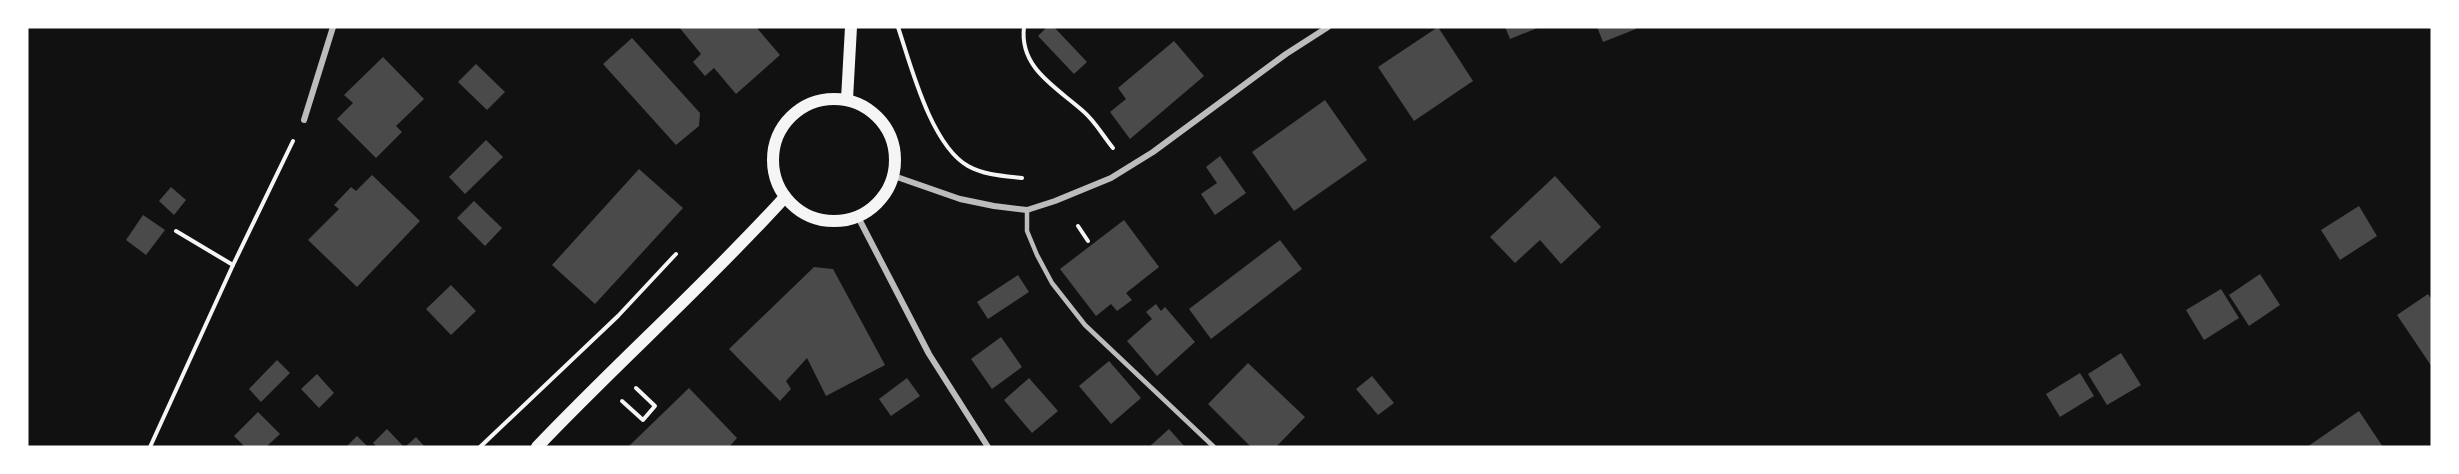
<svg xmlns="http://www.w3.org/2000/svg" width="2459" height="474" viewBox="0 0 2459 474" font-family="'Exo 2',sans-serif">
	<rect width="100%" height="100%" fill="#111"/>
	<g fill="#4a4a4a">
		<polygon points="679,27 756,27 780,55 736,94 714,68 705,76 693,62 701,54"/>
		<polygon points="1047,27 1054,27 1087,62 1074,74 1038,36"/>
		<polygon points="1438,27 1473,81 1414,121 1378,67"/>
		<polygon points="1505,27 1540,27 1510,39"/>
		<polygon points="1597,27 1635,27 1636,29 1603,42"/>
		<polygon points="632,38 700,113 699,126 676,145 603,64"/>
		<polygon points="1174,41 1204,76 1130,139 1110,112 1126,99 1118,88"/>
		<polygon points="383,57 424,99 396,126 402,132 376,158 337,119 353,103 344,95"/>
		<polygon points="476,64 505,92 487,110 458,82"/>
		<polygon points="1325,100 1367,160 1294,211 1252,152"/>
		<polygon points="486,140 503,157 465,194 449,177"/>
		<polygon points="1220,156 1246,193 1215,215 1201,194 1217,183 1206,167"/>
		<polygon points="639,169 683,208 595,304 552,265"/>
		<polygon points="372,175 420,221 357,287 308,240 339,209 334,205 351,187 356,191"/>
		<polygon points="1555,176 1601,227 1561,264 1540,240 1515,263 1490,237"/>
		<polygon points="171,187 186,200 174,215 159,201"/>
		<polygon points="474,201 502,228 485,246 457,218"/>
		<polygon points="2359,206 2377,236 2340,260 2321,230"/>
		<polygon points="143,215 165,230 146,255 126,240"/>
		<polygon points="1124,220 1159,267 1126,293 1132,300 1117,311 1111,304 1096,316 1060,269"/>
		<polygon points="1280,240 1302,269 1211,339 1189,309"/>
		<polygon points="814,267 833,269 885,365 826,396 807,358 786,381 791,389 780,401 729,349"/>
		<polygon points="2260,274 2280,305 2249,326 2229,295"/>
		<polygon points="1018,275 1029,292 988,319 977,302"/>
		<polygon points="451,285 476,311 451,335 426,309"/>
		<polygon points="2221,289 2239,318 2204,340 2186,310"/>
		<polygon points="2428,294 2432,300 2432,367 2397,315"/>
		<polygon points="1156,304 1161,311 1165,307 1195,342 1157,376 1127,341 1152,319 1146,312"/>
		<polygon points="1001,337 1022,367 992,389 971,359"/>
		<polygon points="2121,353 2141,385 2107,405 2088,374"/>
		<polygon points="277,360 290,373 261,402 249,389"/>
		<polygon points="1109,361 1141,398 1111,424 1079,386"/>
		<polygon points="1248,363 1305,417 1276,447 1251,447 1208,404"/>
		<polygon points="2080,373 2094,396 2060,417 2046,394"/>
		<polygon points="317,374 334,393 319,408 301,389"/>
		<polygon points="1372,376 1394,403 1378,415 1356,389"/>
		<polygon points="907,378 920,396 891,416 879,399"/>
		<polygon points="1029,378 1058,411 1032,433 1004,400"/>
		<polygon points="689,388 737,438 729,447 628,447"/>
		<polygon points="2359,411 2383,447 2307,447"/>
		<polygon points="258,412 280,434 266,447 245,447 234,436"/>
		<polygon points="387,429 404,447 377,447 373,443"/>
		<polygon points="1169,429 1185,447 1149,447"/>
		<polygon points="357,436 368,447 346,447"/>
		<polygon points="416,437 425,447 405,447"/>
	</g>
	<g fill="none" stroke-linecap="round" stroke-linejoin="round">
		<g stroke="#f5f5f5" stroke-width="4">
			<path d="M898,27c13,39 33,118 70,139 16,9 36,10 54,12"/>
			<path d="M1024,27c-5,41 32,60 59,84 12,10 20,25 30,37"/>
			<polyline points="1078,226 1088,241"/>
			<polyline points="176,231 233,265"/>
			<polyline points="622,401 643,420 655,406 636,388"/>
			<polyline points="150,447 233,265 293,141"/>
			<polyline points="480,447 618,316 676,254"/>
		</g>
		<polyline stroke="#bcbcbc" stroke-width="4.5" points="1027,210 1027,231 1037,255 1052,283 1085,325 1214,447"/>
		<g stroke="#bcbcbc" stroke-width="6">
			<polyline points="304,120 333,27"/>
			<polyline points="894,176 960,199 994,206 1027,210 1055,201 1111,178 1153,152 1286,54 1328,27"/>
			<polyline points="858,217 929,354 988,447"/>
		</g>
		<g stroke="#f5f5f5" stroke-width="12">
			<circle cx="834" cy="160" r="61"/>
			<polyline points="847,99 851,27"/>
			<path d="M537,447c81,-85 169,-163 248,-250"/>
		</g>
	</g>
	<rect width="2459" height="474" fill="none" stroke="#ffffff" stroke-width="57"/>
</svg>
